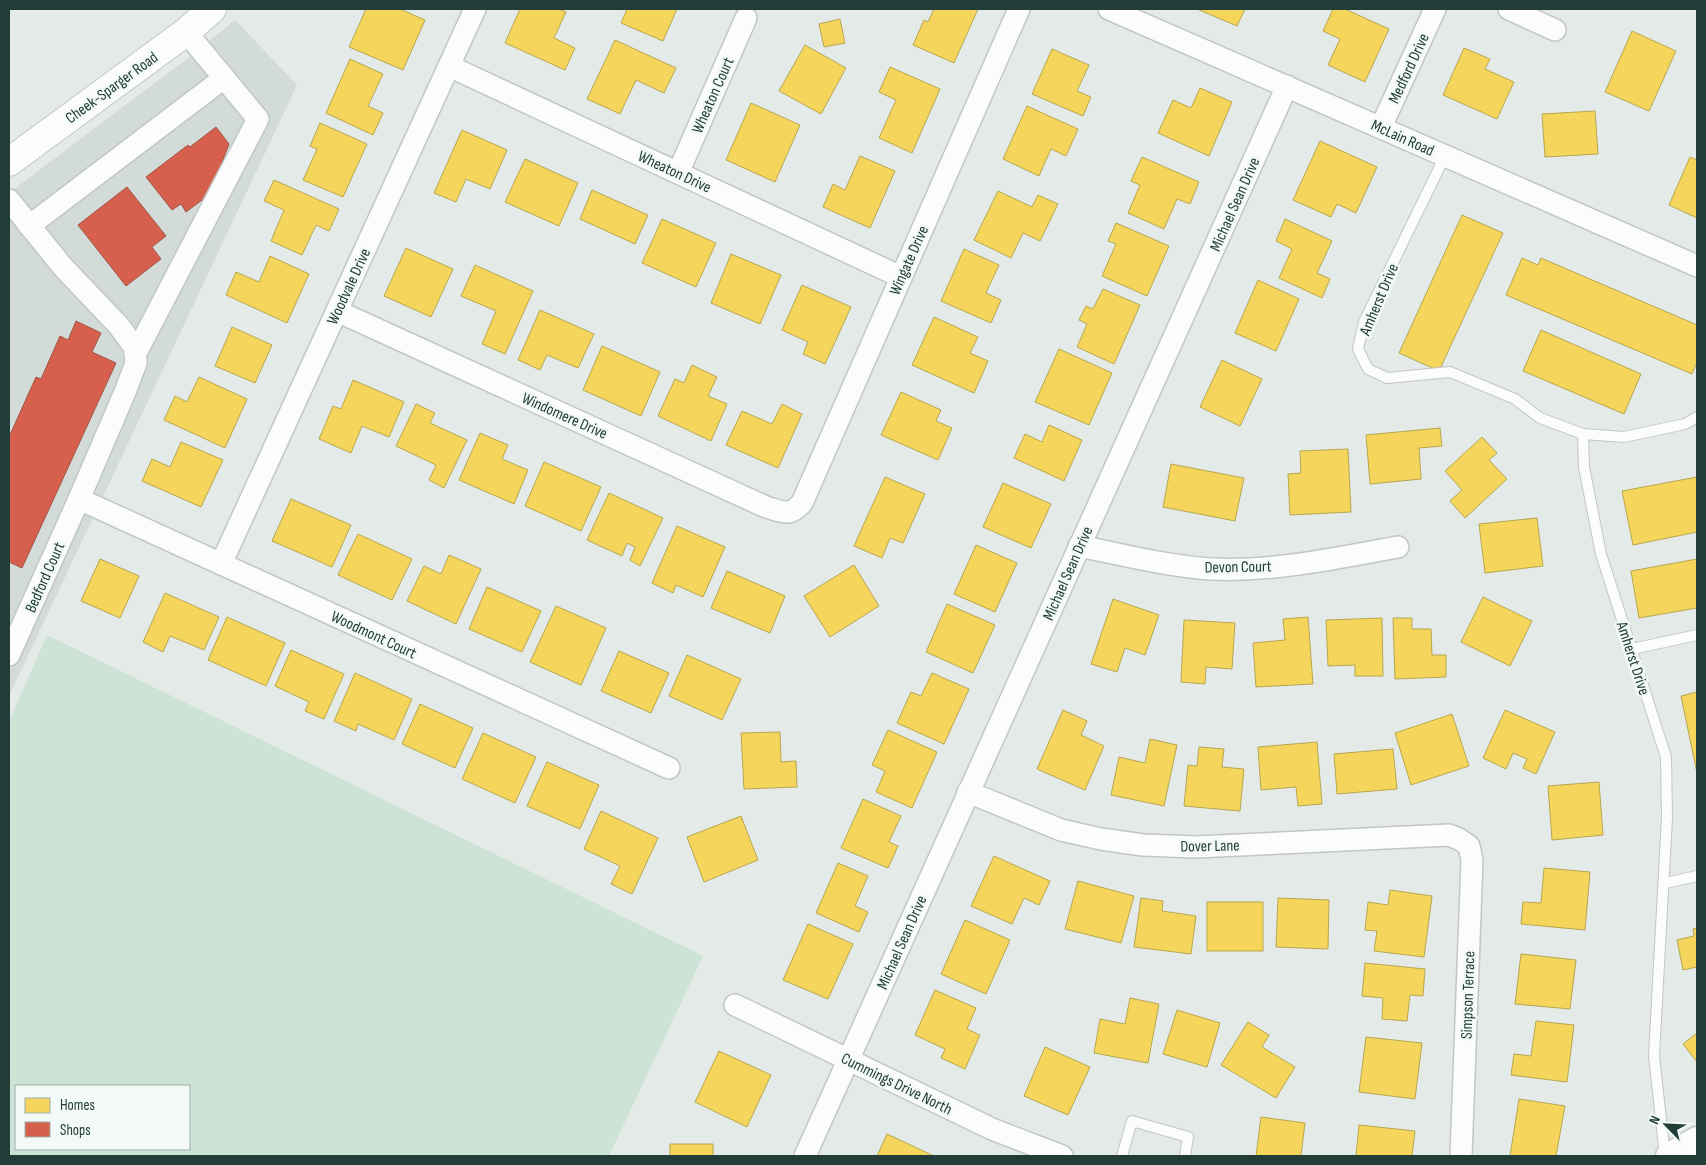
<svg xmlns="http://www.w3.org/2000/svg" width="1706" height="1165" viewBox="0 0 1706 1165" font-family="'Sofia Sans Condensed',sans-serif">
	<rect width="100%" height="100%" fill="#e4eae7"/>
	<polygon fill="#d2dbd7" points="235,20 297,85 9,696 9,193 192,55"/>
	<path fill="#cde3d5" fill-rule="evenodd" d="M47,635l656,321 -94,200h-600v-434zM16,1086h173v63h-173z"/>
	<g fill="#f6d55c" stroke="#b6a751">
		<polygon points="366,9 400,9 425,20 403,70 349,47"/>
		<polygon points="520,9 559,9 566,12 554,38 575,48 565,70 505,43"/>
		<polygon points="627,9 677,9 663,41 621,23"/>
		<polygon points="934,9 978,9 954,63 913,45 924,20 928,22"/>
		<polygon points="1197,9 1245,9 1237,26"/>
		<polygon points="1333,9 1345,9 1389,29 1365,82 1328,65 1340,39 1323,31"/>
		<polygon points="840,19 845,43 824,47 819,24"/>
		<polygon points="1632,31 1676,51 1649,111 1605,92"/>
		<polygon points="615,40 676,68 664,93 636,80 620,114 587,99"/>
		<polygon points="805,45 846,68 821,114 779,91"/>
		<polygon points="1464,48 1490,59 1485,69 1514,82 1497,119 1443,95"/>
		<polygon points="1052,49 1089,65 1077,91 1091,97 1083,116 1032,94"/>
		<polygon points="350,59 383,74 368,106 383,113 373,135 326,113"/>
		<polygon points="890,67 940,89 912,153 879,138 896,100 879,92"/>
		<polygon points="1200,88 1232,102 1209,156 1158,133 1173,100 1191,108"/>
		<polygon points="751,103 800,125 775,182 726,160"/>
		<polygon points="1027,106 1078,129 1066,156 1051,149 1039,176 1003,159"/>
		<polygon points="1595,111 1598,154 1545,157 1542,114"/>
		<polygon points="320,123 367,144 343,197 303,180 317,149 310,146"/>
		<polygon points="462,130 507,150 490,189 466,179 456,202 434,193"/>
		<polygon points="1320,141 1377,167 1356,213 1337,204 1331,217 1293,200"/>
		<polygon points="860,156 895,171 870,228 823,207 833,184 845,190"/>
		<polygon points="1142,157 1199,182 1190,204 1177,199 1164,229 1128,213 1140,185 1131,181"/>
		<polygon points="1690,157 1697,160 1697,218 1669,205"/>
		<polygon points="525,159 578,183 559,226 505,202"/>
		<polygon points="274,180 339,209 329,231 316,225 302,255 271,241 284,210 264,201"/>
		<polygon points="592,190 648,215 635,244 580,219"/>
		<polygon points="998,191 1032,207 1038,195 1058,204 1040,241 1023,233 1011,258 974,240"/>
		<polygon points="1462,215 1503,233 1439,371 1399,353"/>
		<polygon points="662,219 716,243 696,287 642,263"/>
		<polygon points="1285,219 1332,241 1317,273 1330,279 1322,298 1279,278 1292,249 1276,241"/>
		<polygon points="1116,223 1169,246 1147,296 1102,276 1116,244 1108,241"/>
		<polygon points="406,248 453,269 431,317 384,296"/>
		<polygon points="964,249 999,265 986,293 1001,300 991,323 941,301"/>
		<polygon points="731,254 781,275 760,324 711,303"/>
		<polygon points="270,256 309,274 287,323 226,295 236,272 259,282"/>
		<polygon points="1522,258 1538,265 1541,258 1697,325 1697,362 1692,374 1506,295"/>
		<polygon points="475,265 533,291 505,354 482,344 496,311 461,296"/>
		<polygon points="1258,280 1299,299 1276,351 1235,333"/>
		<polygon points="802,285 851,307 825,364 803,354 808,342 782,330"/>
		<polygon points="1103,289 1140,305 1114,364 1077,347 1087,324 1079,320 1086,306 1093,309"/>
		<polygon points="540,310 594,334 578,368 547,355 540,370 518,360"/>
		<polygon points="934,317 978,337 970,353 988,361 974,393 912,365"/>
		<polygon points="232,327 272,345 255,383 215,366"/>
		<polygon points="1541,330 1641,374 1624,414 1523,371"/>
		<polygon points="602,346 660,372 641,416 583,390"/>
		<polygon points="1059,349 1112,373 1089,425 1035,402"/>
		<polygon points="1222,360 1262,379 1240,426 1200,407"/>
		<polygon points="692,365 717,377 708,396 727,404 711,441 658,416 675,379 684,383"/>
		<polygon points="199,377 247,399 225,448 164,420 175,396 187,402"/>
		<polygon points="353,380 404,402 389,437 362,426 351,453 319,439 333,406 341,409"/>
		<polygon points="901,392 941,410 936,421 952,428 938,460 881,435"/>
		<polygon points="416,404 435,413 430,423 467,440 444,488 429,480 436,465 396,446"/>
		<polygon points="782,404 802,414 778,468 726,445 742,411 772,424"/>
		<polygon points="1049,425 1082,440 1064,481 1014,458 1025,434 1042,442"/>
		<polygon points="1440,428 1442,446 1419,448 1421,479 1370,484 1366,435"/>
		<polygon points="480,433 508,445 502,459 528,470 514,504 459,480"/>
		<polygon points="1482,437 1497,453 1489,460 1507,479 1465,518 1450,501 1462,490 1445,471"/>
		<polygon points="181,442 223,460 201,507 142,481 152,459 170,467"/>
		<polygon points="1348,449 1351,512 1290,515 1288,474 1301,473 1300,451"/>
		<polygon points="544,462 601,487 581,531 525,506"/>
		<polygon points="1171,464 1244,478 1235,521 1163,507"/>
		<polygon points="885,477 925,494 903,543 890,538 882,558 854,546"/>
		<polygon points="1697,477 1697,532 1633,545 1622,491"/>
		<polygon points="1003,483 1051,504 1031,548 983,527"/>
		<polygon points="609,493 663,518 640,566 630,560 635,547 627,543 622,556 587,540"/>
		<polygon points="291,499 351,525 332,567 272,541"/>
		<polygon points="1537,518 1543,566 1485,573 1479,524"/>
		<polygon points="677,526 725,547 703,597 676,585 673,593 652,583"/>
		<polygon points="358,534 412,559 392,600 338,575"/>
		<polygon points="976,545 1017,563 995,612 954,594"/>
		<polygon points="449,555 481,569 456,624 407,601 424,566 441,574"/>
		<polygon points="100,559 139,576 120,618 81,601"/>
		<polygon points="1697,559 1697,608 1639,618 1631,571"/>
		<polygon points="854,565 879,606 830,637 804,596"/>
		<polygon points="727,571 785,596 770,633 711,608"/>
		<polygon points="487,587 541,611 522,652 469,629"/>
		<polygon points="165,593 219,617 204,650 170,636 163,652 143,642"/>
		<polygon points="1483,597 1532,621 1510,666 1461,642"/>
		<polygon points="1113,599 1159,615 1145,655 1125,648 1117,672 1091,664"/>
		<polygon points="947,604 995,625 973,673 926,652"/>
		<polygon points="556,606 606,628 581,685 530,662"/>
		<polygon points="227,617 285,643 266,686 208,660"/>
		<polygon points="1308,617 1313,684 1256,687 1253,643 1285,640 1283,619"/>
		<polygon points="1382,618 1383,676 1355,676 1355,665 1328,666 1326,620"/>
		<polygon points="1393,618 1412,618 1412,629 1431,629 1432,655 1446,655 1446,677 1395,679"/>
		<polygon points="1184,620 1235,623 1232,669 1206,667 1205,684 1181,682"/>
		<polygon points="291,650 344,674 324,719 305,711 309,702 275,686"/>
		<polygon points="619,651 669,673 651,713 601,691"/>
		<polygon points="687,655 741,679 722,720 669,696"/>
		<polygon points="355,673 412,699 394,740 358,724 356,731 334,721"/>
		<polygon points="932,673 969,689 944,744 897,723 911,692 921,696"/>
		<polygon points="1697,692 1697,773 1681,696"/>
		<polygon points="420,704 473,728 455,768 402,744"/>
		<polygon points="1063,710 1087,721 1081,735 1104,746 1085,790 1037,769"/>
		<polygon points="1505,710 1555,732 1536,774 1523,768 1527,759 1513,753 1506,769 1483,758"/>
		<polygon points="1452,714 1469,766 1411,785 1395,733"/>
		<polygon points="888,730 937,752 912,808 876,792 885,771 872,765"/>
		<polygon points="780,732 781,762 796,761 797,787 744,789 741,733"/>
		<polygon points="483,733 536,757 515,803 462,779"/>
		<polygon points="1150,739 1177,745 1164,806 1111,795 1119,757 1145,763"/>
		<polygon points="1317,742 1322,804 1298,806 1296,787 1261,790 1258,747"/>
		<polygon points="1199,747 1224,749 1222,767 1244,769 1240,811 1184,806 1188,765 1197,766"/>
		<polygon points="1393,749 1397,789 1337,794 1334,754"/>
		<polygon points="547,762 599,785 580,829 527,806"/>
		<polygon points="1599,782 1603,835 1552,840 1548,786"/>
		<polygon points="863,799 901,816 889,842 898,846 888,868 841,848"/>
		<polygon points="601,811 658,838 632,894 611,884 620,866 584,849"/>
		<polygon points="741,816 758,860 704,882 687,837"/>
		<polygon points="994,856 1050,881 1039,905 1024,898 1012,924 971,906"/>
		<polygon points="838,863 868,876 855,906 868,912 859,932 816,913"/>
		<polygon points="1544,868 1590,872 1585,930 1521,924 1523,902 1541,903"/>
		<polygon points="1078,881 1134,896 1121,943 1065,929"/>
		<polygon points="1390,890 1432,896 1424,957 1374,951 1377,931 1365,930 1368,902 1388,905"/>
		<polygon points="1141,898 1163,901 1162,911 1196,916 1191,954 1134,947"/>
		<polygon points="1278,898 1329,900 1328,949 1276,947"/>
		<rect x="1207" y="902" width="56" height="49"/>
		<polygon points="965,920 1010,940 986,994 941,974"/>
		<polygon points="808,924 853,944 828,999 783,980"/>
		<polygon points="1697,928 1697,967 1683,970 1677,940 1694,936 1693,929"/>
		<polygon points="1521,954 1576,960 1570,1009 1515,1004"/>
		<polygon points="1365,963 1425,969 1423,996 1410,995 1407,1021 1382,1019 1383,998 1362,996"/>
		<polygon points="935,990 976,1008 967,1029 980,1035 965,1069 941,1058 945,1049 915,1035"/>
		<polygon points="1130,998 1159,1004 1148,1063 1094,1053 1100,1019 1125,1024"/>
		<polygon points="1177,1010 1220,1023 1207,1067 1163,1054"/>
		<polygon points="1536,1021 1574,1025 1567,1082 1511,1075 1514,1054 1531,1056"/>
		<polygon points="1248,1022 1269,1035 1262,1047 1295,1067 1276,1098 1221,1065"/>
		<polygon points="1697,1033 1697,1062 1683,1044"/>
		<polygon points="1366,1037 1422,1043 1415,1099 1359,1092"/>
		<polygon points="1045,1047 1090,1067 1068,1115 1024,1096"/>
		<polygon points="719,1051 771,1075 747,1127 695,1102"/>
		<polygon points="1519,1099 1565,1106 1556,1156 1510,1156"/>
		<polygon points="1261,1117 1305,1123 1301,1156 1256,1156"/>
		<polygon points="1359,1125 1415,1131 1412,1156 1356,1156"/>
		<polygon points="887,1134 934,1156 877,1156"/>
		<rect x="670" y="1144" width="43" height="12"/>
	</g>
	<g fill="#d6604d" stroke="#a05647">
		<polygon points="216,127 229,144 210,194 186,212 181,204 172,210 146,177 188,145 190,147"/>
		<polygon points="127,187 166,236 152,247 161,259 126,286 78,225"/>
		<polygon points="76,321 101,333 92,352 116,363 22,568 9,562 9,437 36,377 41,379 60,336 68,340"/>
	</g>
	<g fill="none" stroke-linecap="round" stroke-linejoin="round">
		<defs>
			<g id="service">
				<polyline points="1445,156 1364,322 1358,349 1368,369 1387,378 1450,372 1515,399 1540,418 1583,434 1624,437 1685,424 1697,417"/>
				<polyline points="1583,434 1584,467 1601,554 1666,757 1667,818 1654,1056 1665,1156"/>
				<polyline points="1632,649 1697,635"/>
				<polyline points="1665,883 1697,876"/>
				<polyline points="1122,1156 1132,1121 1188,1137 1185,1156"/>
			</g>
			<g id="minor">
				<polyline points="1109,9 1697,266"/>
				<polyline points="1509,9 1555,30"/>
				<polyline points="449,66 901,277"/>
				<polyline points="1381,127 1435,9"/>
				<polyline points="678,173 746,18"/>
				<polyline points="9,200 62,266 119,326 135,348 136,363 125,392 79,499 9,655"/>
				<polyline points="29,226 224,78"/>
				<path d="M337,311l429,196c17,5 23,10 36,-4l217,-494"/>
				<polyline points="135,355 258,119 186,32"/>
				<polyline points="79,499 669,768"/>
				<path d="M1079,546c44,9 88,20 132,23 63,3 126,-11 187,-22"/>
				<polyline points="221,564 475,9"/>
				<polyline points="968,792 1061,830 1101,839 1143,845 1196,847 1449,835 1459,839 1469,846 1472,860 1461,1156"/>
				<polyline points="735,1005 992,1129 1062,1156"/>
				<polyline points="805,1156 1287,86"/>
			</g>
			<polyline id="tertiary" points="1669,1156 1697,1140"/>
			<polyline id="secondary" points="9,162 186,32 212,9"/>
		</defs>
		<use href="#service" stroke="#c1c7c5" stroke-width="12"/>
		<use href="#minor" stroke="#c1c7c5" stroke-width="24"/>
		<use href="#tertiary" stroke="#c1c7c5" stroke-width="29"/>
		<use href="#secondary" stroke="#c0c7c5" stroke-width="30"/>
		<use href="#service" stroke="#fbfcfb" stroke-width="10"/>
		<use href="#minor" stroke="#fbfcfb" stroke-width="21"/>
		<use href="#tertiary" stroke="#fbfcfb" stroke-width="26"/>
		<use href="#secondary" stroke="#fbfcfb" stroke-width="28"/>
	</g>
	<g text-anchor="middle" stroke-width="5" stroke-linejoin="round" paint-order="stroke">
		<g font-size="16" fill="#223d38" stroke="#f2f9f6">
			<text transform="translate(1408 68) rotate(-65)" y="6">Medford Drive</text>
			<text transform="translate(111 87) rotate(-36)" y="6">Cheek-Sparger Road</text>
			<text transform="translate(712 95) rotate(-66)" y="6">Wheaton Court</text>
			<text transform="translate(1403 137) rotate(24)" y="6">McLain Road</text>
			<text transform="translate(675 171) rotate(25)" y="6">Wheaton Drive</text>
			<text transform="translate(1234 204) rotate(-66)" y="6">Michael Sean Drive</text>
			<text transform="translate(908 260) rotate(-66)" y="6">Wingate Drive</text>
			<text transform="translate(348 286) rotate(-65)" y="6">Woodvale Drive</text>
			<text transform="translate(1378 299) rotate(-67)" y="6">Amherst Drive</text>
			<text transform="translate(565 415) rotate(24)" y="6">Windomere Drive</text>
			<text transform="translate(1238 566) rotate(-1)" y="6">Devon Court</text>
			<text transform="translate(1067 573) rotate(-66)" y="6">Michael Sean Drive</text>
			<text transform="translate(44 577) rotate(-66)" y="6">Bedford Court</text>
			<text transform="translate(374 634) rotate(25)" y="6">Woodmont Court</text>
			<text transform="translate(1634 658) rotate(72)" y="6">Amherst Drive</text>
			<text transform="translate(1210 845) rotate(-1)" y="6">Dover Lane</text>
			<text transform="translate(901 942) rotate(-66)" y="6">Michael Sean Drive</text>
			<text transform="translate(1467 995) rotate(-88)" y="6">Simpson Terrace</text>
			<text transform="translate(897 1083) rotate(26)" y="6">Cummings Drive North</text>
		</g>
	</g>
	<rect width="1706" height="1165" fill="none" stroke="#223d38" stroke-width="20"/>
	<rect x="15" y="1085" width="175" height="65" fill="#f2f9f6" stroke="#9faeaa"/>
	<rect x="25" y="1098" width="25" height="15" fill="#f6d55c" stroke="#9faeaa"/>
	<text x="60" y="1110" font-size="15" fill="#223d38">Homes</text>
	<rect x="25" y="1122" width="25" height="15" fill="#d6604d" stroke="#9faeaa"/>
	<text x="60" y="1135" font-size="15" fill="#223d38">Shops</text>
	<g transform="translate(1666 1125) rotate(294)" stroke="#f2f9f6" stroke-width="4" paint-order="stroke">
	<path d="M0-4L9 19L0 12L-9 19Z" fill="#223d38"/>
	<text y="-8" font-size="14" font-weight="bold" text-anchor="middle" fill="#223d38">N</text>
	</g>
</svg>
